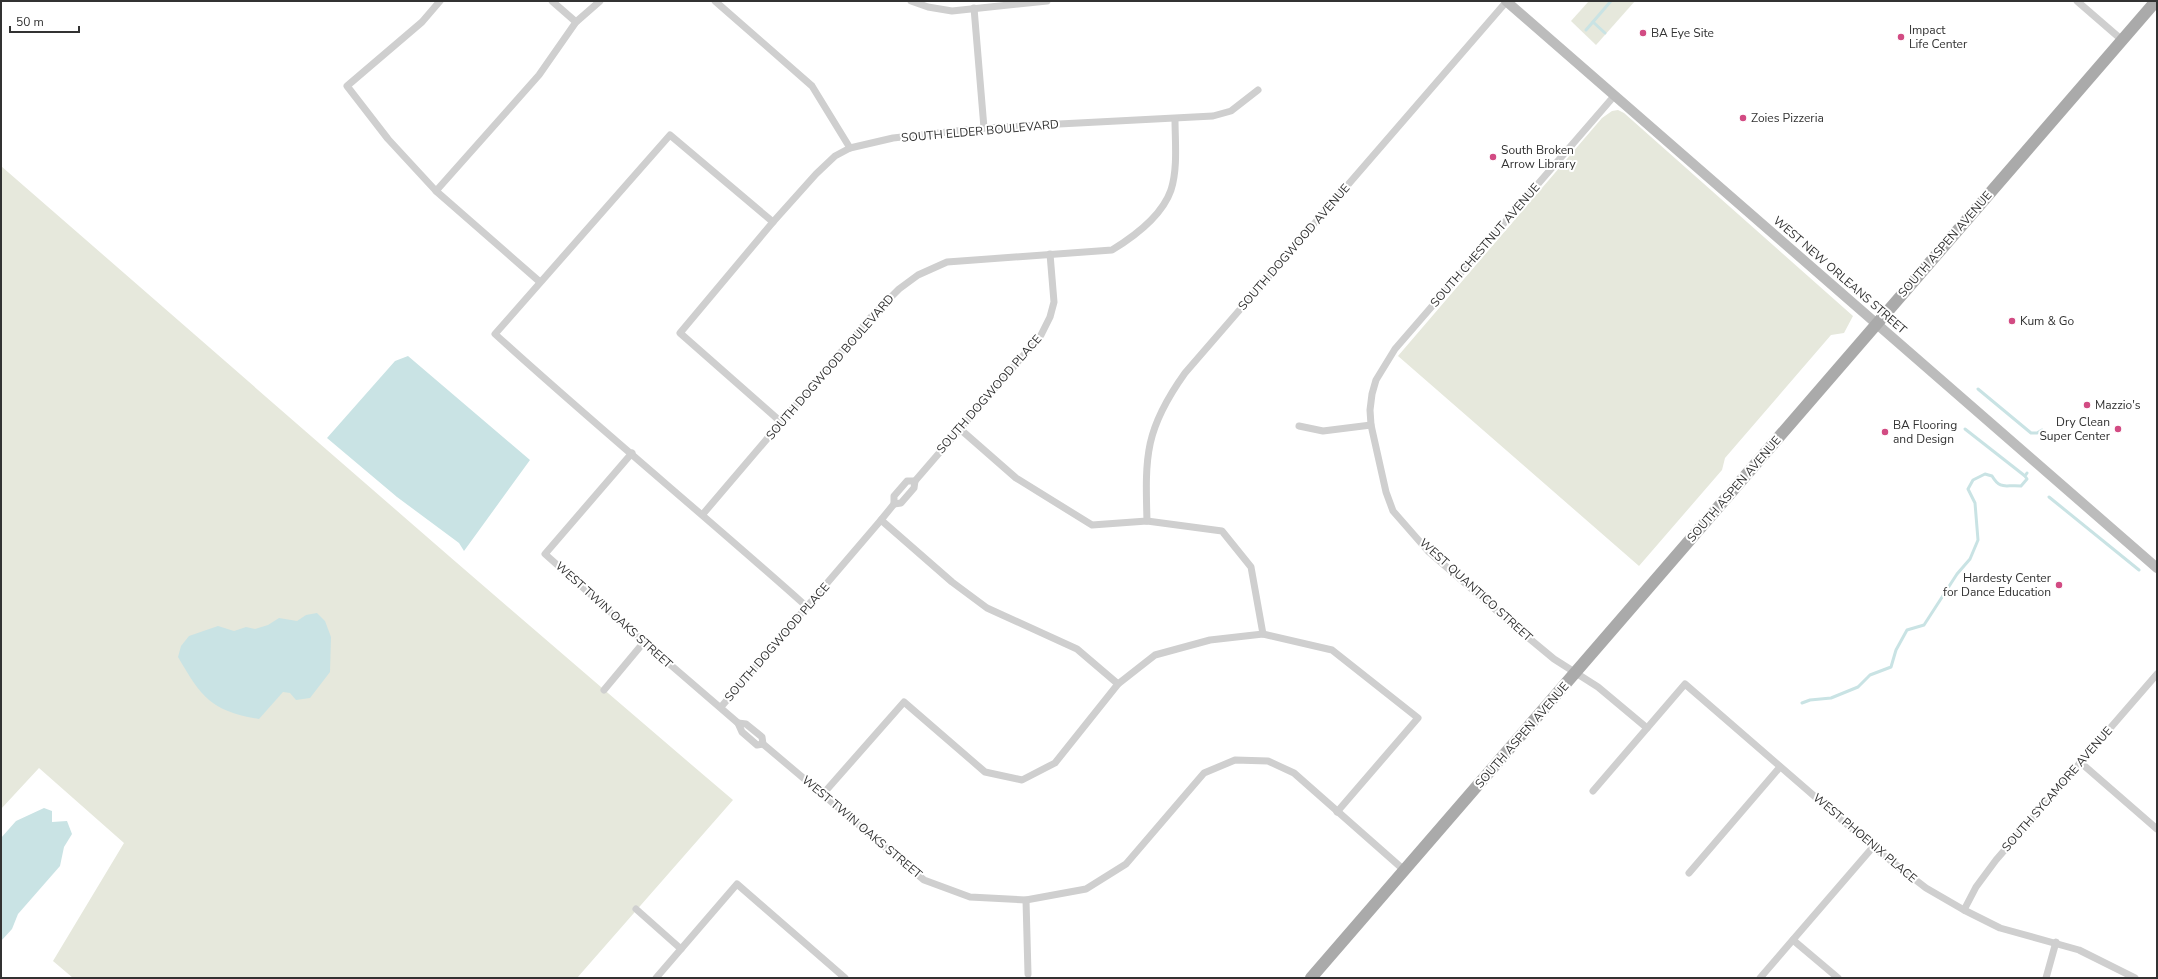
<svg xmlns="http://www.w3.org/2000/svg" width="2158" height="979" viewBox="0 0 2158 979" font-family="'Nunito Sans',sans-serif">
	<rect width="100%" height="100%" fill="#fff"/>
	<g fill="#e6e8dc">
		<polygon points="1589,1 1635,1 1596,45 1571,21"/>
		<polygon points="1618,110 1624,113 1853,316 1844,333 1831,335 1725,458 1722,470 1639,566 1398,356 1602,118 1612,111"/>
		<path d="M1,166c244,212 486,425 732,634l-156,178h-504l-20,-17 71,-118 -85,-75 -38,41z"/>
	</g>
	<g fill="#c9e3e4">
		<polygon points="408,356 530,460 464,551 459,543 397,497 327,438 395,361"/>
		<path d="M317,613l8,8 6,16 -1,35 -20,26 -14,2 -6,-7 -7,-1 -24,27c-48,-8 -57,-21 -81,-62l3,-11 8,-10 29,-10 16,5 12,-4 9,2 13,-4 11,-7 18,3 9,-6z"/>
		<polygon points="44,808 52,811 52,822 67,821 72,834 64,847 60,866 18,914 12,929 1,941 1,838 16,821"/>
	</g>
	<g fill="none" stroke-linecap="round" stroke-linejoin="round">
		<g stroke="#c9e3e4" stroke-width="3">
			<polyline points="1593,22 1605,33"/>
			<polyline points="1586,30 1611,1"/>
			<polyline points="1978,389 2031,433 2037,433 2042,430"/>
			<polyline points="1965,429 2025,476"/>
			<polyline points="2049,497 2139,570"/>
			<path d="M1802,703l8,-3 21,-2 27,-11 12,-12 21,-8 5,-17 11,-20 17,-5 33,-51 13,-15 8,-19 -3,-37 -7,-14 5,-9 12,-6 7,2c9,15 14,8 29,10l6,-7 -2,-3 2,-3"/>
		</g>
		<g stroke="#cfcfcf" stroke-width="7">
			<polyline points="440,1 422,22 347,86 388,139 436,191 540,282"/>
			<polyline points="552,1 576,22"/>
			<polyline points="715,1 812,86 850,148"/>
			<polyline points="911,1 928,7 952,11 1047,1"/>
			<polyline points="2077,1 2122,40"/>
			<polyline points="974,8 984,128"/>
			<polyline points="1615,95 1395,349 1376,380 1372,394 1370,410 1371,425 1386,492 1393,511 1428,551 1519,630 1554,659 1598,687 1647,728"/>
			<polyline points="436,191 539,75 576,22 600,1"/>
			<path d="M773,222l-103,-87 -175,199c102,93 208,180 311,272"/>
			<polyline points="781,422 680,333 773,222 816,174 835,156 850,148 893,138 984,128 1213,116 1231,111 1258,90"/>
			<polyline points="1299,426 1323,431 1371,425"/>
			<polyline points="960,429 1016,478 1092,525 1147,521 1222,531 1251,567 1263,634"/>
			<polyline points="632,453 545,554 644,642 738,723 742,732 757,745 763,744"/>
			<polyline points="894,504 901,503 914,488 915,481 1041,335 1050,317 1054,302 1050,254"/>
			<path d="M703,514l167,-196 29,-29 19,-14 29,-13 165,-12c23,-14 50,-34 59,-60 7,-22 4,-49 4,-71"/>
			<polyline points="881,520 952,582 987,608 1077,649 1118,684"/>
			<path d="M1147,521c-2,-66 -2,-92 38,-148l322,-372"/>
			<polyline points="604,690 644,642"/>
			<polyline points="721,707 881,520 894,504 894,496 907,481 915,481"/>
			<polyline points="738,723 746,724 762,737 763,744 924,880 970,897 1026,900 1086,889 1126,864 1204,773 1235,760 1268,761 1294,773 1404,870"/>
			<polyline points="2080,762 2157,829"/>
			<polyline points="1593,791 1685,684 1873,847 1926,888 1964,910 2000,928 2079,950 2135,978"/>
			<polyline points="823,794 904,702 985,772 1022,780 1055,763 1118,684 1155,655 1210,640 1263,634 1332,650 1418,718 1337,812"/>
			<polyline points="1689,873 1780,767"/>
			<polyline points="1026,900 1028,974"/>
			<polyline points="636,909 681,949"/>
			<polyline points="1964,910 1976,887 1996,860 2157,674"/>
			<polyline points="1793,940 1838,978"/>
			<polyline points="656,978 737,884 845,978"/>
			<polyline points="1760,978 1873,847"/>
			<polyline points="2046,978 2056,942"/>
		</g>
		<polyline stroke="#bcbcbc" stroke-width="10" points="1506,1 2157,568"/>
		<polyline stroke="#aaa" stroke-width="12" points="1311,978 2156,1"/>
	</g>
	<g fill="#d24b83" stroke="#fff" stroke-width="1.5">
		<circle cx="1643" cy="33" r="4"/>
		<circle cx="1901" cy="37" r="4"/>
		<circle cx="1743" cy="118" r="4"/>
		<circle cx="1493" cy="157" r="4"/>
		<circle cx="2012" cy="321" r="4"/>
		<circle cx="2087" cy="405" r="4"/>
		<circle cx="2118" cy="429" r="4"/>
		<circle cx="1885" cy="432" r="4"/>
		<circle cx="2059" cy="585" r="4"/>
	</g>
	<g text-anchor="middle" stroke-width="4" stroke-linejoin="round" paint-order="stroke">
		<g font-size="12" fill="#323232" stroke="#fff" text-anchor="start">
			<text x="1909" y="34">Impact<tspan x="1909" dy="14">Life Center</tspan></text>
			<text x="1651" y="37">BA Eye Site</text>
			<text x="1751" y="122">Zoies Pizzeria</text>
			<text x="1501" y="154">South Broken<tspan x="1501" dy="14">Arrow Library</tspan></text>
			<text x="2020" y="325">Kum &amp; Go</text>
			<text x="2095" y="409">Mazzio's</text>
			<text x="2110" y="426" text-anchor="end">Dry Clean<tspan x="2110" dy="14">Super Center</tspan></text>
			<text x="1893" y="429">BA Flooring<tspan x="1893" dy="14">and Design</tspan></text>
			<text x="2051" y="582" text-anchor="end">Hardesty Center<tspan x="2051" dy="14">for Dance Education</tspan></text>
		</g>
		<g font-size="12" fill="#323232" stroke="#fff">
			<text transform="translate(980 131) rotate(-5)" y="4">SOUTH ELDER BOULEVARD</text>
			<text transform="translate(1945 244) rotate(-49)" y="4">SOUTH ASPEN AVENUE</text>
			<text transform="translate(1485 245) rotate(-49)" y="4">SOUTH CHESTNUT AVENUE</text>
			<text transform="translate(1294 247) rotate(-49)" y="4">SOUTH DOGWOOD AVENUE</text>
			<text transform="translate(1840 275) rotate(41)" y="4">WEST NEW ORLEANS STREET</text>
			<text transform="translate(830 367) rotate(-49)" y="4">SOUTH DOGWOOD BOULEVARD</text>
			<text transform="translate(989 394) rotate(-49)" y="4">SOUTH DOGWOOD PLACE</text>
			<text transform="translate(1734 489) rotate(-49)" y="4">SOUTH ASPEN AVENUE</text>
			<text transform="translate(1476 590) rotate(42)" y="4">WEST QUANTICO STREET</text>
			<text transform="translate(614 615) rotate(42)" y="4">WEST TWIN OAKS STREET</text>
			<text transform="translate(777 642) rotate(-49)" y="4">SOUTH DOGWOOD PLACE</text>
			<text transform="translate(1522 735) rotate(-49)" y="4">SOUTH ASPEN AVENUE</text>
			<text transform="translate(2057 789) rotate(-49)" y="4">SOUTH SYCAMORE AVENUE</text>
			<text transform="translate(862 827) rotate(40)" y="4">WEST TWIN OAKS STREET</text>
			<text transform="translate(1865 838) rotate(40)" y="4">WEST PHOENIX PLACE</text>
		</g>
	</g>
	<rect width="2158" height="979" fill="none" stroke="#323232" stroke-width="4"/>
	<path d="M10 26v6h69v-6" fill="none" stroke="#323232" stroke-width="2"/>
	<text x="16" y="26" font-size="12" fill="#323232" stroke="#ffffff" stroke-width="3" paint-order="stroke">50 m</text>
</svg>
